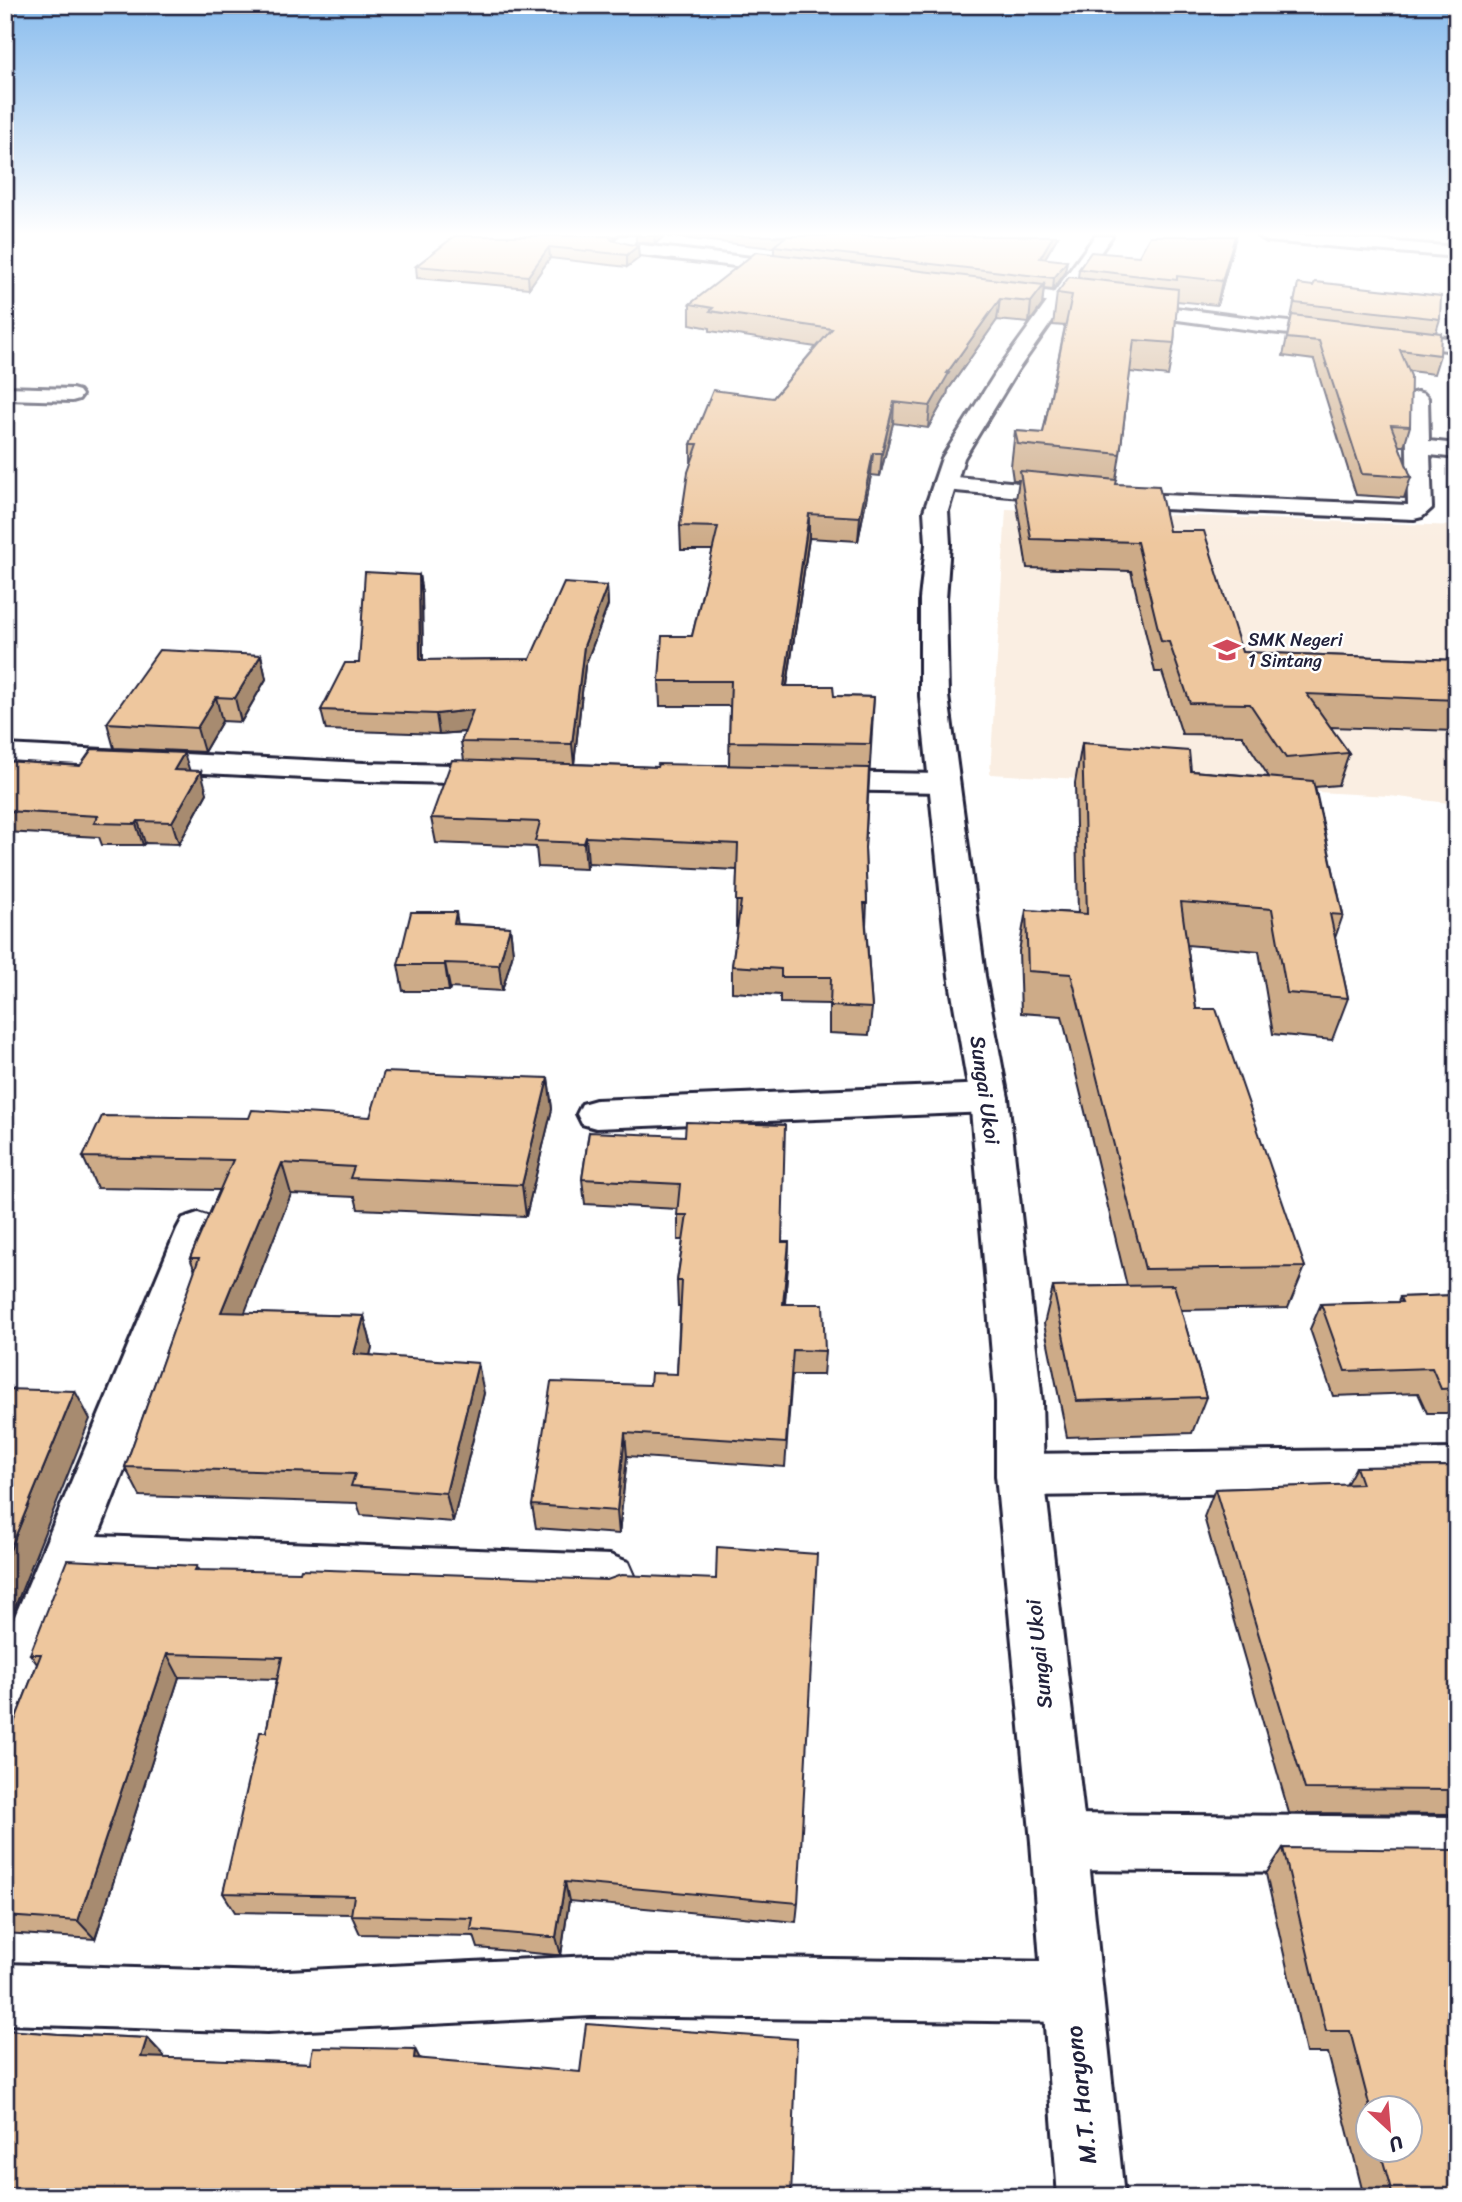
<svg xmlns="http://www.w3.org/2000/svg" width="1462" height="2202" viewBox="0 0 1462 2202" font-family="Sriracha,sans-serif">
	<rect width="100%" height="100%" fill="#fff"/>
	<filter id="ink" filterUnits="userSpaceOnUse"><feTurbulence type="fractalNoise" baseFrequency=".0143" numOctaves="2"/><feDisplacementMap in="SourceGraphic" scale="14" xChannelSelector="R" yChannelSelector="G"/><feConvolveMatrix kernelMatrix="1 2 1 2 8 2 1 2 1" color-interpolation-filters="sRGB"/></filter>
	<g filter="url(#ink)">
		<polygon fill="#faeee2" points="1006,509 1457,526 1457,804 1390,796 990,774"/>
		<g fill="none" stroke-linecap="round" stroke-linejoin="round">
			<defs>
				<g id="minor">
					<polygon points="620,236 638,236 633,244 796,263 805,268 796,273 631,254 613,249 610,245"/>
					<polygon points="1258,236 1323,236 1457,247 1457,257 1267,241"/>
					<polygon points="991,284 1259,319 1457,339 1457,351 1259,331 985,294 982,290"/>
					<polygon points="5,387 72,389 79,391 82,395 79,399 72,401 5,399"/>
					<polygon points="1417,392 1424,394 1428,398 1429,441 1457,444 1457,458 1430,455 1432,508 1422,517 1414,519 1137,508 945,490 937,488 933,483 937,478 945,476 1137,494 1408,505 1406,398 1410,394"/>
					<polygon points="5,745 364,763 498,766 509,769 513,775 509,781 498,784 364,781 5,763"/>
					<polygon points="817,772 944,774 955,777 959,783 955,789 944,792 817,790 806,787 802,781 806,775"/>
					<polygon points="989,1084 1003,1088 1008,1098 1003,1108 989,1112 596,1128 582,1124 577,1114 582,1104 596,1100"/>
					<polygon points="198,1213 213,1218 219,1229 98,1536 610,1555 628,1562 635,1578 628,1594 610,1601 80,1581 24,1724 5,1731 5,1640 177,1229 183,1218"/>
					<polygon points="1457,1449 1457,1491 1020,1496 1003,1490 996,1475 1003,1460 1020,1454"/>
					<polygon points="1059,1814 1457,1817 1457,1873 1059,1870 1039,1862 1031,1842 1039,1822"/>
					<polygon points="592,1956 1070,1962 1091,1971 1100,1992 1091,2013 1070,2022 592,2016 267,2032 5,2024 5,1964 267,1972"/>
				</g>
				<polygon id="highway" points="1095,236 1112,236 1017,371 964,458 948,511 950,544 946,599 948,696 985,976 1008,1098 1042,1402 1044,1475 1087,1842 1124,2197 1058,2197 1031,1842 996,1475 996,1402 970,1098 949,976 920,696 920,599 926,544 924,511 942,458 997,371"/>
			</defs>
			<use href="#minor" stroke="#22223b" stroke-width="6"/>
			<use href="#highway" stroke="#22223b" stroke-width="6"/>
			<use href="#minor" fill="#fff" fill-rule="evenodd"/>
			<use href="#highway" fill="#fff" fill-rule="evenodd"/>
		</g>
		<g fill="#cdab88" stroke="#22223b" stroke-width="2" fill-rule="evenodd">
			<polygon points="455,236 618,236 613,240 639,258 627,267 550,258 529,288 417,278 416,266"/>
			<polygon points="636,236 1058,236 1045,258 1065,273 1053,290 1044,289 1042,305 1029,323 997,320 948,390 947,395 928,428 893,423 880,476 871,475 858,541 809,538 787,686 834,696 874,697 865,848 867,903 866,925 872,1008 869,1035 829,1033 829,1004 780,1003 780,995 732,992 732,966 738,928 736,927 737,870 588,863 586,869 538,867 536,847 436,843 431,818 464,760 461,742 465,732 439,734 326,730 321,710 359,663 419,575 422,594 423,660 530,659 607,586 608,605 585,666 574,764 657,767 729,765 730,706 660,706 659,681 692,636 713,550 681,550 680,526 691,464 691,444 773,398 816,347 710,331 710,328 690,324 690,304 774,254 774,248 664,236 655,244 636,242"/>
			<polygon points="1236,236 1217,305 1177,301 1174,343 1168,376 1130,372 1120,454 1116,480 1116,484 1169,531 1242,652 1457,660 1457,731 1330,727 1349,753 1338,785 1315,787 1343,915 1335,938 1348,998 1332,1040 1273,1034 1259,951 1187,945 1196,1009 1305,1267 1288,1308 1181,1310 1206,1397 1192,1433 1067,1437 1044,1324 1053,1287 1127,1286 1062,1016 1021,1013 1019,951 1026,910 1078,913 1075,783 1082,743 1191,771 1269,777 1242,735 1182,734 1162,672 1155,672 1131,571 1027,568 1016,499 1019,480 1013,480 1011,466 1015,431 1043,433 1065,326 1053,325 1057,293 1078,278 1079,269"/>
			<polygon points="1298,284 1440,319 1436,332 1440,355 1434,374 1409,371 1410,426 1404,446 1399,446 1411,477 1404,498 1356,495 1314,360 1283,356"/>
			<polygon points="261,655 266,679 241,722 222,721 204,752 114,748 107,723"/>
			<polygon points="5,761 189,771 207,793 179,844 145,843 143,845 102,845 99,837 5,832"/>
			<polygon points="458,924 510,927 513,953 502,991 450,988 449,991 403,991 398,965"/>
			<polygon points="548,1078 552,1109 526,1216 358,1209 355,1197 291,1194 244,1313 364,1316 372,1347 370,1355 484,1393 453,1522 361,1515 357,1503 140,1496 125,1467 195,1271 190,1258 220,1190 97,1188 83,1157 249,1118 370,1117"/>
			<polygon points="589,1132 782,1242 789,1242 785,1304 825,1351 823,1375 792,1375 785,1467 627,1456 619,1534 536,1528 532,1505 650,1385 677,1374 680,1306 678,1306 677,1281 683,1240 678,1240 678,1209 585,1204 582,1179"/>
			<polygon points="1457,1295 1457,1413 1427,1413 1418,1393 1333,1396 1310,1329 1321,1304 1398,1302 1400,1297"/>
			<polygon points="1457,1466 1457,1814 1289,1813 1204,1517 1215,1489 1346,1485 1356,1467"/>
			<polygon points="197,1566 198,1570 798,1903 796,1922 569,1901 561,1955 555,1955 478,1948 474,1936 360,1934 351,1914 235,1912 223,1893 266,1732 277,1679 179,1677 95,1939 5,1933 5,1746 37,1664 30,1654"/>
			<path d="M1283,1848l174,349h-93l-36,-144h-22l-40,-179zM1368,2108h42v42h-42z"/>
			<polygon points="5,2030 58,2034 147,2038 164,2056 164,2058 310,2063 420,2058 791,2197 5,2197"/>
		</g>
		<g fill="#a78b6f" stroke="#22223b" stroke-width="2">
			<polygon points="607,236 618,236 607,245"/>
			<polygon points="654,236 664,236 655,244"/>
			<polygon points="1053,236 1058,236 1038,270 1040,258"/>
			<polygon points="1235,236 1236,236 1217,305 1222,281"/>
			<polygon points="638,246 639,258 627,267 627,255"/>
			<polygon points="549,247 550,258 529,288 528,276"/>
			<polygon points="1067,261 1065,273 1053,290 1054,278"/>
			<polygon points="1044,285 1042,305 1029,323 1031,302"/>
			<polygon points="1000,299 997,320 948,390 947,395 928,428 930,406 947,373"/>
			<polygon points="894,402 893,423 880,476 882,453"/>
			<polygon points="873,453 871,475 858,541 860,517"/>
			<polygon points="809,514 809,538 783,711 784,686"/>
			<polygon points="419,575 422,594 423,680 420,660"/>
			<polygon points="607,586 608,605 585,666 574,764 572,744 584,646"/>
			<polygon points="261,655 266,679 241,722 235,698"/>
			<polygon points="216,697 222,721 204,752 197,728"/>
			<polygon points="473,710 475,731 439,734 436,714"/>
			<polygon points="184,753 191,775 174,770"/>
			<polygon points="201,771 207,793 179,844 172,822"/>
			<polygon points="138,821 145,843 143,845 136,824"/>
			<polygon points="586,837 588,863 586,869 584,843"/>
			<polygon points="456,912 460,938 454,924"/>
			<polygon points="510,927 513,953 502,991 499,965"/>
			<polygon points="445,963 450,988 449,991 445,965"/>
			<polygon points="548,1078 552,1109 526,1216 522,1185"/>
			<polygon points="282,1163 291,1194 233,1343 221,1312"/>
			<polygon points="789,1242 788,1267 782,1329 783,1304"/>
			<polygon points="364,1316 372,1347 363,1384 354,1354"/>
			<polygon points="478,1363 484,1393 453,1522 446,1493"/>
			<polygon points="75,1391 90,1419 5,1632 5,1562"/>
			<polygon points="625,1433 627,1456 619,1534 617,1511"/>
			<polygon points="167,1654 179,1677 95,1939 78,1921"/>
			<polygon points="565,1882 569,1901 561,1955 556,1937"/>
			<polygon points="147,2038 164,2056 159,2075 141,2057"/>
			<polygon points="415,2049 424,2067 414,2058"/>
		</g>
		<g fill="#eec79e" stroke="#22223b" stroke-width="2">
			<polygon points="455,236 609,236 612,240 638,246 627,255 549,247 528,276 416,266"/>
			<polygon points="770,236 1053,236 1040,258 1067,261 1054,278 774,246 785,237"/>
			<polygon points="1150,236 1235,236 1222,281 1177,276 1177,280 1079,269 1091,252 1139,256"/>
			<polygon points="756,252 1044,285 1031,302 1000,299 947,373 949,373 930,406 894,402 882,453 873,453 860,517 809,514 784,686 833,686 834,696 874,697 870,744 729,742 731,681 659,681 662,636 692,636 718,527 680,526 688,472 698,444 691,444 713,390 773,398 832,329 710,311 713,308 690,304"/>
			<polygon points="1069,277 1178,289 1174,343 1134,340 1120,454 1018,444 1015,431 1043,433 1072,295 1057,293"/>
			<polygon points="1315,282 1441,296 1440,319 1294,303 1298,284 1313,286"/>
			<polygon points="1292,315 1441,333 1440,355 1400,350 1411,376 1410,426 1391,425 1411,477 1362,474 1319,341 1287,338"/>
			<polygon points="1020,471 1117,480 1116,484 1159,486 1169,531 1204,531 1242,652 1457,660 1457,700 1307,694 1349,753 1286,758 1250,704 1190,703 1169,642 1161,641 1137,542 1031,539"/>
			<polygon points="365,572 419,575 420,660 530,659 564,583 607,586 584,646 572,744 461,742 473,710 436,714 321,710 345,663 359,663"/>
			<polygon points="159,650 261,655 235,698 216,697 197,728 107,723"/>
			<polygon points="1082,743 1189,751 1191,771 1313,781 1343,915 1330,914 1348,998 1287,993 1272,909 1181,902 1196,1009 1216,1009 1305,1267 1145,1269 1071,974 1028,971 1026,910 1087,914"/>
			<polygon points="92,749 184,753 174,770 201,771 172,822 138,821 136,824 94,823 98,816 5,811 5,761 80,766"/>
			<polygon points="452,760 657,767 658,764 869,768 865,848 867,903 864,903 872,1008 830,1006 831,977 781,977 781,969 732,966 741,901 736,901 738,844 586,837 584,843 535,841 540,822 431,818"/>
			<polygon points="411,912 456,912 454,924 510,927 499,965 445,963 445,965 398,965"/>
			<polygon points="384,1072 548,1078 522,1185 350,1178 354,1167 282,1163 221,1312 364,1316 354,1354 478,1363 446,1493 351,1486 355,1474 125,1467 199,1258 190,1258 233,1160 83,1157 102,1116 249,1118 252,1110 370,1117"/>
			<polygon points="686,1122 785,1125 782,1242 789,1242 783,1304 823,1304 825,1351 793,1350 786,1443 625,1433 617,1511 532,1505 551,1382 650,1385 651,1373 677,1374 682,1281 677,1281 687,1215 677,1215 680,1184 582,1179 589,1132 685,1136"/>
			<polygon points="1174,1285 1206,1397 1077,1401 1053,1287"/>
			<polygon points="1457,1295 1457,1388 1441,1389 1432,1368 1345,1371 1321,1304 1402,1302 1400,1297"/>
			<polygon points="5,1389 75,1391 5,1562"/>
			<polygon points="1457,1466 1457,1790 1305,1789 1215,1489 1362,1484 1356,1467"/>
			<polygon points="717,1547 817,1554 798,1903 565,1882 556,1937 551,1937 471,1930 473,1918 351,1915 354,1896 223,1893 260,1732 266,1732 282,1657 167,1654 78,1921 5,1916 5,1746 41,1654 30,1654 67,1560 197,1566 195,1570 300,1572 301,1569 607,1580 621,1575 716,1579"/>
			<polygon points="1283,1848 1457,1850 1457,2197 1393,2197 1380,2150 1410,2150 1410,2108 1370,2108 1350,2031 1326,2031"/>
			<polygon points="586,2024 797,2039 791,2197 142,2197 5,2188 5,2030 58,2034 147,2038 141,2057 310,2063 313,2047 415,2049 414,2058 580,2072"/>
		</g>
	</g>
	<linearGradient id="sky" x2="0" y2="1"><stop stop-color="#89bced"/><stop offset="0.43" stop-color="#fff"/><stop offset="1" stop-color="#fff" stop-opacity="0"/></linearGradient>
	<rect width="1462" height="544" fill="url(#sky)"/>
	<defs>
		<symbol id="school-bare" viewBox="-9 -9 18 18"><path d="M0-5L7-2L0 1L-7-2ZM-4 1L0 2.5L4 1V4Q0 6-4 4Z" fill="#d1495b" stroke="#fff" stroke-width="2.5" paint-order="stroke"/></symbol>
	</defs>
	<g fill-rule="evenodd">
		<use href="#school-bare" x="1208" y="631" width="38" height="38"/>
	</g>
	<g text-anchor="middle" stroke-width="5" stroke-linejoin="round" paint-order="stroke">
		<g font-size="18" fill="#22223b" stroke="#fff" text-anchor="start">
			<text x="1248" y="646">SMK Negeri<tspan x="1248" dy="21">1 Sintang</tspan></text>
		</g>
		<g font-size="21" fill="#22223b" stroke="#fff">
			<text transform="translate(985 1090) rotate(82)" y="7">Sungai Ukoi</text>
			<text transform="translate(1039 1654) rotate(-96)" y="7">Sungai Ukoi</text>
		</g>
		<g font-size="24" fill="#22223b" stroke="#fff">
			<text transform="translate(1081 2095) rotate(-96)" y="8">M.T. Haryono</text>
		</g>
	</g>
	<rect width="1462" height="2202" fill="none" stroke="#fff" stroke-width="28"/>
	<rect x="14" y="14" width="1434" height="2174" fill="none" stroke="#22223b" stroke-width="2.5" filter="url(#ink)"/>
	<g transform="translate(1389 2129) rotate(154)"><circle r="33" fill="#ffffff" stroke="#a7a7b1" stroke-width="2"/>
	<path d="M0-5L12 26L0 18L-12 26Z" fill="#d1495b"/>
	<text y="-10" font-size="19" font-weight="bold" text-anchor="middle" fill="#22223b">U</text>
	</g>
</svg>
